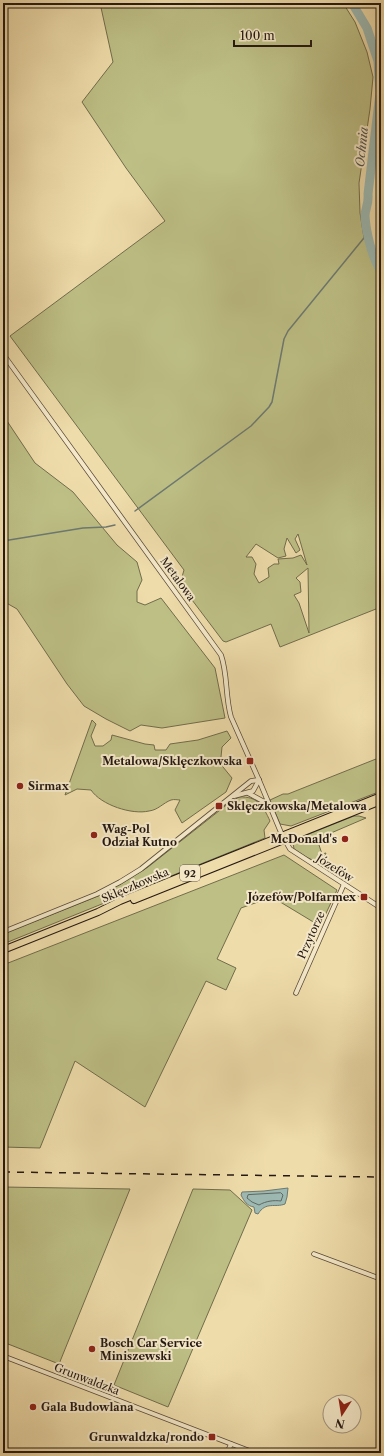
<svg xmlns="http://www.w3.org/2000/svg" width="384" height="1456" viewBox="0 0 384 1456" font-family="'Libre Caslon Text',serif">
	<rect width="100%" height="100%" fill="#eedcaa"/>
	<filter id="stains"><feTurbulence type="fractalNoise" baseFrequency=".005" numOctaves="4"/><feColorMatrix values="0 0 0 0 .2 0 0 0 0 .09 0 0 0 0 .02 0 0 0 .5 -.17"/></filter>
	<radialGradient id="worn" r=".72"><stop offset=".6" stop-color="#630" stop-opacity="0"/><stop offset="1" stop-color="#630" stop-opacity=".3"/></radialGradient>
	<g fill="#bdbf85" stroke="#716c4c" fill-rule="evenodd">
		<path d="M100,3h243l12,19 12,30 6,25 -3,32 -11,74 1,30 4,25h3l14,37v332l-101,40 -9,-23 -45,18 -3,-1 -43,-57 4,-14 -174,-234 155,-115 -39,-53 -44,-66 31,-40zM298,534l9,31 -6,-10 -8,3 -15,1 1,5h-5l-6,4 1,9 -10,6 -5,-9 2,-10 -4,-7h-6l10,-13 22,14 8,-2 -2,-7 3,-11 9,15 4,-3 -5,-11zM308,568l1,65 -10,-30 -5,-8 7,-3 -1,-10 -4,-4z"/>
		<polygon points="3,415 35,463 73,492 117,545 137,562 142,580 137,591 137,602 145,605 161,598 215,668 225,718 162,728 141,725 130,731 106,719 84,706 67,684 17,609 3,601"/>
		<path d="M92,720l4,4 -5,12 4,10h8l8,-6 1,-5 33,9 9,1 1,5h11l4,-6 28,-4 29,-9 4,7 -9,9 -1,10 2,10 9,11 -6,14 -44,31 -7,-13 5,-10c-2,0 -6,-1 -9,0 -8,3 -13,10 -22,11 -17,4 -48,-6 -58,-21l-14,-1 -12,6z"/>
		<polygon points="381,757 381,791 291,826 280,824 270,800 283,794 288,794"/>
		<path d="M239,797c19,-1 24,9 31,24l-6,9 1,8 -262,106v-10l95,-38 26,-14 24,-15 81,-64z"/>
		<polygon points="354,816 359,816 366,818 317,839 322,854 326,853 322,862 319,863 306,857 294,849 293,843 294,840"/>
		<polygon points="284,855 337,890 320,926 272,897 241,908 217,959 236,968 226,990 206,981 145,1107 75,1061 40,1148 3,1147 3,965"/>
		<polygon points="3,1187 130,1189 59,1364 3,1342"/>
		<polygon points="193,1189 230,1190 252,1210 168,1407 114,1385"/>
	</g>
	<path fill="#9cb9b2" stroke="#6c7972" d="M288,1188l-1,9 -2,7c-10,4 -19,-3 -27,10l-3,-1 -1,-6c-7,-1 -10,-6 -13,-12l1,-3 22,-1z"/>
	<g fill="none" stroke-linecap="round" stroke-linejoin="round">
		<path stroke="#606862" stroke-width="1" d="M281,1193l2,2 -2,6c-7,-1 -15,0 -22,4l-7,-3 -5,-4 1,-3z"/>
		<g stroke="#6c7972" stroke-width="1.5">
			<polyline points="135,511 251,426 269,407 272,402 284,339 288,331 368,233"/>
			<polyline points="3,541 83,528 106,527 115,525"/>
		</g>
		<path stroke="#9cb9b2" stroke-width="9" d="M352,3l15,25 11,33 2,32 -12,101c1,11 -3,14 -3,22 1,16 7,42 16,55"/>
		<defs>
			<g id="street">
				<path d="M3,354l218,301c7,20 4,41 10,62l28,63 23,55 8,14 91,59"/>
				<polyline points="248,793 268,804"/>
				<polyline points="234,796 253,791 259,780"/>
				<polyline points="3,932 97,894 120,882 141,869 251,781 259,780"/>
				<polyline points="296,993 344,884"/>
				<polyline points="314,1254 381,1279"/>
				<polyline points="3,1356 255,1453"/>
				<polyline points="227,1453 231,1444"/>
			</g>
			<g id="primary">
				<polyline points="134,900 381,801"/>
				<polyline points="3,950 98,912 120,901 199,869 381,796"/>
			</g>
		</defs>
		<use href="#street" stroke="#574939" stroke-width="5.5"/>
		<use href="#primary" stroke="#251813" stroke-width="8"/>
		<use href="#street" stroke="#f4e8c8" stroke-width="4"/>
		<use href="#primary" stroke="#eedcaa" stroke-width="6"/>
		<polyline stroke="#251813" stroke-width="1.5" stroke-dasharray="7 7" stroke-linecap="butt" points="3,1172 381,1177"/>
	</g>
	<g fill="#8f2418" stroke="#f4e8c8" stroke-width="1.5">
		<rect x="246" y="757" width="8" height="8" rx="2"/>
		<circle cx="20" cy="786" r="4"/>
		<rect x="215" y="802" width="8" height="8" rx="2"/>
		<circle cx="94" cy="835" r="4"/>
		<circle cx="345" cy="839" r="4"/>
		<rect x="360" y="893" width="8" height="8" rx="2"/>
		<circle cx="92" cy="1349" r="4"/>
		<circle cx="33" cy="1407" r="4"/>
		<rect x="208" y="1433" width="8" height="8" rx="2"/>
	</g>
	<g text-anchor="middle" stroke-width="4" stroke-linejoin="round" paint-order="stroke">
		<rect fill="#f4e8c8" stroke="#635649" stroke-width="1" x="180" y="865" width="20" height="16" rx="3"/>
		<g font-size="10" font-weight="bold" fill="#251813">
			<text x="190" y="877">92</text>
		</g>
		<g font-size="11" fill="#251813" stroke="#f4e8c8">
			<text transform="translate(178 579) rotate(54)" y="4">Metalowa</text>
			<text transform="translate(335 868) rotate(32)" y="4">Józefów</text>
			<text transform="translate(135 885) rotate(-23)" y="4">Sklęczkowska</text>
			<text transform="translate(311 935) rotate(-66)" y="4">Przytorze</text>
			<text transform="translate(87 1379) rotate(21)" y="4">Grunwaldzka</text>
		</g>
		<g font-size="11" font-weight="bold" fill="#251813" stroke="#f4e8c8" text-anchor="start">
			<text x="242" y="765" text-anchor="end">Metalowa/Sklęczkowska</text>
			<text x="28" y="790">Sirmax</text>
			<text x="227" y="810">Sklęczkowska/Metalowa</text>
			<text x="102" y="833">Wag-Pol<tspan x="102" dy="13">Odział Kutno</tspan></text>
			<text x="337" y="843" text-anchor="end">McDonald's</text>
			<text x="356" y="901" text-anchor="end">Józefów/Polfarmex</text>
			<text x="100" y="1347">Bosch Car Service<tspan x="100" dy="13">Miniszewski</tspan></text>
			<text x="41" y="1411">Gala Budowlana</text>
			<text x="204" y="1441" text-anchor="end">Grunwaldzka/rondo</text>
		</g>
		<g font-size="12" font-style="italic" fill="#4f504b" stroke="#f4e8c8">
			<text transform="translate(362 147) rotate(-84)" y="4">Ochnia</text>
		</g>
	</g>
	<rect width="384" height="1456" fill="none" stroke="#eedcaa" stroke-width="16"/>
	<rect x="4" y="4" width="376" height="1448" fill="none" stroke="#251813" stroke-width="2"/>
	<rect x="8" y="8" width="368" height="1440" fill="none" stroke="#251813"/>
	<g transform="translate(342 1414) rotate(192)"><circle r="19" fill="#f4e8c8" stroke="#a19580"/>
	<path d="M0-3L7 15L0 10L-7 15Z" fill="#8f2418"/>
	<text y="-6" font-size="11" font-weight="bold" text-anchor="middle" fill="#251813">N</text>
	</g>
	<path d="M234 40v6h77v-6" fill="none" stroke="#251813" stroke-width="2"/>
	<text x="240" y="40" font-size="12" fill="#251813" stroke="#f4e8c8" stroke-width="3" paint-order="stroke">100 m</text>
	<rect width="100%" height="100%" filter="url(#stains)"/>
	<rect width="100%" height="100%" fill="url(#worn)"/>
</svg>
